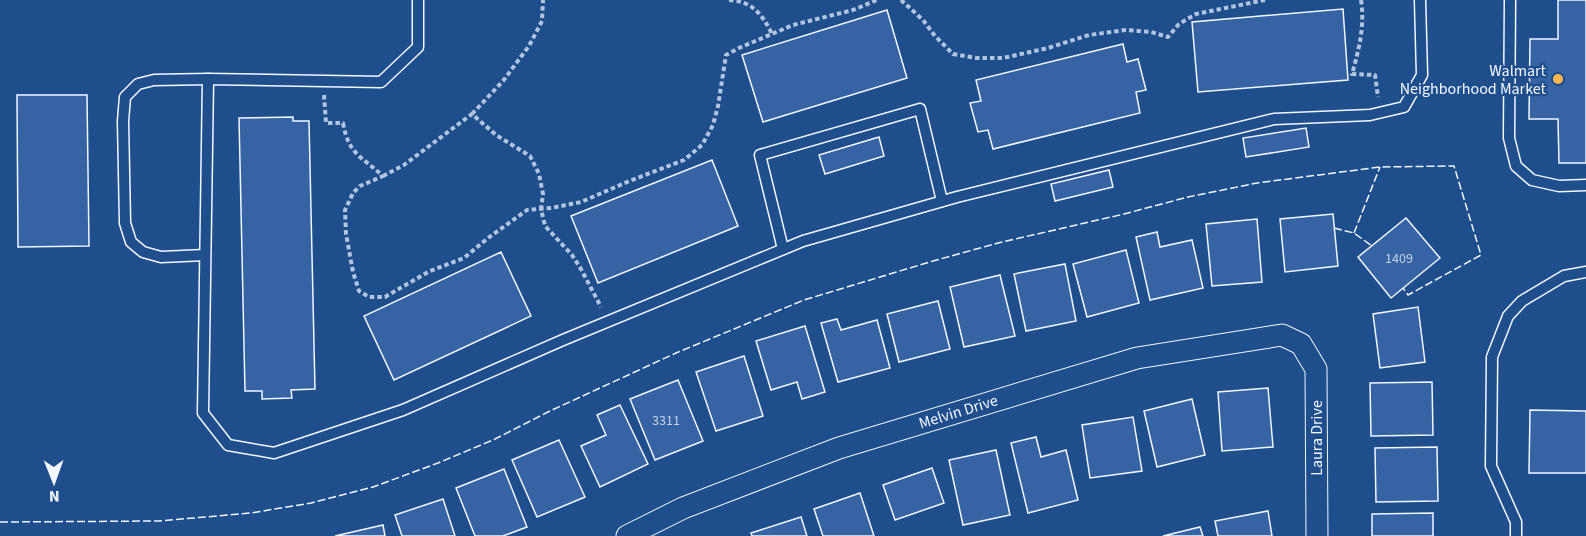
<svg xmlns="http://www.w3.org/2000/svg" width="1586" height="536" viewBox="0 0 1586 536" font-family="'Source Sans 3',sans-serif">
	<rect width="100%" height="100%" fill="#1f4e8c"/>
	<g fill="#3563a3" stroke="#f2f6ff" stroke-width="1.5">
		<polygon points="1558,0 1586,0 1586,163 1559,163 1558,119 1529,119 1530,39 1558,39"/>
		<polygon points="1343,9 1348,80 1198,92 1192,22"/>
		<polygon points="887,10 907,78 763,122 742,55"/>
		<polygon points="1123,44 1127,62 1138,59 1146,90 1136,92 1140,113 993,149 988,130 978,132 970,103 981,101 976,80"/>
		<polygon points="17,95 87,95 89,246 18,247"/>
		<polygon points="293,117 293,121 309,121 315,389 291,390 292,398 262,399 262,391 245,391 239,118"/>
		<polygon points="1306,128 1309,147 1246,157 1243,138"/>
		<polygon points="879,137 884,156 825,174 819,155"/>
		<polygon points="712,160 738,226 598,283 571,216"/>
		<polygon points="1109,170 1113,187 1055,201 1051,184"/>
		<polygon points="1333,214 1338,266 1285,272 1280,219"/>
		<polygon points="1406,218 1440,258 1391,298 1358,257"/>
		<polygon points="1257,219 1262,282 1212,286 1206,224"/>
		<polygon points="1157,232 1160,247 1192,240 1203,288 1150,300 1136,237"/>
		<polygon points="1126,250 1139,303 1087,317 1073,264"/>
		<polygon points="501,252 531,316 394,380 364,316"/>
		<polygon points="1065,264 1076,321 1026,331 1014,274"/>
		<polygon points="1000,275 1015,336 964,347 950,287"/>
		<polygon points="938,301 950,349 899,362 887,314"/>
		<polygon points="1418,307 1425,362 1380,368 1373,314"/>
		<polygon points="837,319 841,330 877,320 890,368 838,382 821,323"/>
		<polygon points="805,326 825,392 802,399 797,382 771,390 756,341"/>
		<polygon points="744,356 763,416 716,431 696,372"/>
		<polygon points="678,380 703,441 655,460 630,399"/>
		<polygon points="1432,382 1433,435 1371,436 1370,383"/>
		<polygon points="1268,388 1273,447 1222,451 1218,392"/>
		<polygon points="1192,399 1205,455 1157,467 1144,411"/>
		<polygon points="620,405 648,464 600,487 581,446 606,435 597,415"/>
		<polygon points="1530,410 1586,411 1586,473 1529,473"/>
		<polygon points="1133,417 1142,471 1090,478 1082,425"/>
		<polygon points="1036,437 1041,457 1066,450 1078,500 1028,513 1011,443"/>
		<polygon points="559,440 585,497 537,517 512,460"/>
		<polygon points="1437,447 1438,501 1376,502 1375,448"/>
		<polygon points="996,450 1010,515 963,525 949,460"/>
		<polygon points="932,468 944,503 895,520 883,485"/>
		<polygon points="504,469 527,527 503,536 475,536 456,488"/>
		<polygon points="860,493 874,536 823,536 814,509"/>
		<polygon points="443,499 455,536 402,536 395,515"/>
		<polygon points="1268,511 1272,536 1218,536 1215,521"/>
		<polygon points="1433,513 1433,536 1372,536 1372,514"/>
		<polygon points="801,517 807,536 752,536 751,533"/>
		<polygon points="383,525 385,536 335,536"/>
		<polygon points="1200,527 1203,536 1163,536"/>
	</g>
	<g fill="none" stroke-linecap="round" stroke-linejoin="round">
		<defs>
			<g id="service">
				<polyline points="418,0 418,47 381,82 208,79 203,413 228,445 274,453 403,410 563,340 803,241 957,197 1274,119 1370,115 1404,107 1422,75 1420,0"/>
				<polyline points="1510,0 1509,138 1516,166 1532,180 1559,186 1586,185"/>
				<polyline points="783,249 760,155 920,109 942,201"/>
				<polyline points="205,255 161,257 143,252 131,242 125,223 123,121 125,97 138,84 154,80 208,79"/>
				<polyline points="1516,536 1516,522 1491,466 1492,357 1508,316 1522,301 1564,276 1586,272"/>
			</g>
			<polyline id="minor" points="627,536 683,508 839,448 1137,358 1282,335 1301,344 1316,369 1317,536"/>
		</defs>
		<use href="#service" stroke="#f2f6ff" stroke-width="13"/>
		<use href="#minor" stroke="#f2f6ff" stroke-width="23"/>
		<g stroke="#b3c4dc" stroke-width="4" stroke-dasharray="4.5 3" stroke-linecap="butt">
			<path d="M729,0c23,1 33,14 43,34"/>
			<polyline points="901,0 923,20 935,36 953,54 977,58 1003,58 1048,48 1089,35 1126,30 1151,32 1168,37 1179,24 1196,14 1265,0"/>
			<path d="M1361,0c4,26 -2,49 -9,74l23,1 3,22"/>
			<path d="M324,95l2,28h17c6,32 17,32 40,53l-23,10 -7,7 -8,17 1,24 7,38 6,19 10,6h16l45,-26 34,-13 24,-20 39,-28 24,-2 30,-6 46,-20 57,-22 18,-15 11,-20 5,-19 8,-51 13,-7 54,-23 60,-15 24,-10"/>
			<polyline points="472,114 503,81 529,46 542,21 543,0"/>
			<polyline points="383,176 404,165 472,114 496,135 530,156 539,174 543,194 541,209 545,226 572,255 581,269 601,307"/>
		</g>
		<use href="#service" stroke="#1f4e8c" stroke-width="10"/>
		<use href="#minor" stroke="#1f4e8c" stroke-width="21"/>
		<g stroke="#f2f6ff" stroke-width="1.5" stroke-dasharray="8 3" stroke-linecap="butt">
			<polyline points="1334,228 1354,233 1372,246"/>
			<polyline points="1354,233 1380,167"/>
			<polyline points="0,522 159,521 251,513 311,503 373,487 438,463 493,440 550,411 676,353 804,300 933,261 998,243 1124,214 1188,197 1257,183 1380,167 1454,166 1481,255 1408,295 1403,288"/>
		</g>
	</g>
	<circle fill="#ffb74d" stroke="#1f4e8c" stroke-width="2" cx="1558" cy="79" r="6"/>
	<g text-anchor="middle" stroke-width="4.5" stroke-linejoin="round" paint-order="stroke">
		<g font-size="14" fill="#c3d1e8">
			<text x="1399" y="263">1409</text>
			<text x="666" y="425">3311</text>
		</g>
		<g font-size="16" fill="#f2f6ff" stroke="#1f4e8c" text-anchor="end">
			<text x="1546" y="76">Walmart<tspan x="1546" dy="18">Neighborhood Market</tspan></text>
		</g>
		<g font-size="16" fill="#f2f6ff" stroke="#1f4e8c">
			<text transform="translate(958 411) rotate(-17)" y="6">Melvin Drive</text>
			<text transform="translate(1316 438) rotate(-90)" y="6">Laura Drive</text>
		</g>
	</g>
	<g transform="translate(54 482) rotate(179)" stroke="#1f4e8c" stroke-width="4.5" paint-order="stroke">
	<path d="M0-4.5L10 22L0 15L-10 22Z" fill="#f2f6ff"/>
	<text y="-9" font-size="16" font-weight="bold" text-anchor="middle" fill="#f2f6ff">N</text>
	</g>
</svg>
